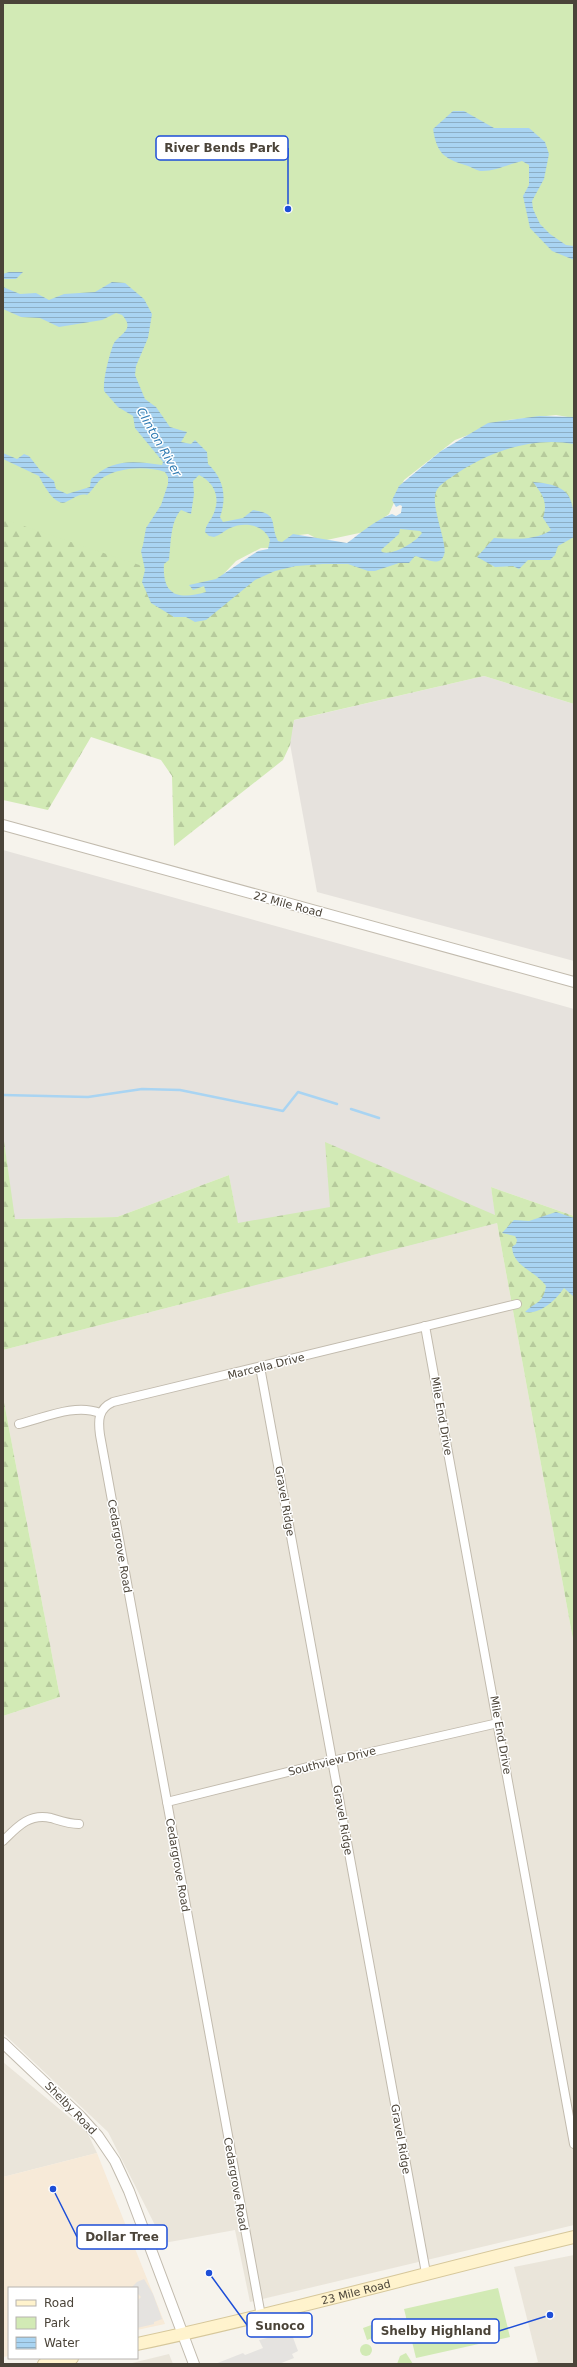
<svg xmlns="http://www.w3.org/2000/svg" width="577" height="2367" viewBox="0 0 577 2367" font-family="'DejaVu Sans',sans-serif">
	<defs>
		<pattern id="forest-firs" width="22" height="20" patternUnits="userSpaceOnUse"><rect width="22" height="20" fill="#d2eab5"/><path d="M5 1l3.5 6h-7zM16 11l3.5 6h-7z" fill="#b6ca9c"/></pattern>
		<pattern id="water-rules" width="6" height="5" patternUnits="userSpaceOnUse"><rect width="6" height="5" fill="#a9d4f2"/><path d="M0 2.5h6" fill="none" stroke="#8caec5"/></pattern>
	</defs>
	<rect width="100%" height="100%" fill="#f6f3ec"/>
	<g fill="#eae5da">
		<polygon points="497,1223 574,1645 574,2225 250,2302 235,2230 164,2243 108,2132 3,2033 3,1716 60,1697 3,1397 3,1350"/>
		<polygon points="3,2062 87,2132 97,2153 3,2177"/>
		<polygon points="574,2255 574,2364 529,2364 538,2362 514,2267"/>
		<polygon points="169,2354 173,2364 128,2364"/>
	</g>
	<polygon fill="#f7ead8" points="97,2153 165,2324 137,2330 137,2288 9,2288 9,2356 3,2357 3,2177"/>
	<g fill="#e6e2dd">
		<polygon points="484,676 574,704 574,961 317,892 286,722"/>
		<polygon points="3,850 574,1009 574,1216 491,1187 497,1223 249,1287 229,1175 117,1217 14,1219 3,1134"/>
	</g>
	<g fill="url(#forest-firs)">
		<polygon points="3,294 183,605 282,548 371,543 460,456 574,434 574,704 484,676 294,720 290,745 283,760 174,846 172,776 161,760 91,737 48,810 3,800"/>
		<polygon points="3,1134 15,1219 117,1217 229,1175 238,1223 330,1207 325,1142 495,1215 491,1187 574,1216 574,1645 497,1223 3,1350"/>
		<polygon points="3,1397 60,1697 3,1716"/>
	</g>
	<g fill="#d2eab5">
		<polygon points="3,3 574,3 574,418 556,415 508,420 455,440 404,480 389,514 364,532 322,541 308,534 290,536 282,548 261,548 236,561 196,603 169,597 160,572 3,519"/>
		<polygon points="498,2288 510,2337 416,2358 404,2309"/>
		<polygon points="391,2318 395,2330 367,2340 363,2328"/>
		<circle cx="366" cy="2350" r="6"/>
		<polygon points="406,2353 413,2364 397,2364 400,2356"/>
	</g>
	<g fill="#e5e3e0">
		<polygon points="144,2279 153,2294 162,2319 154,2322 154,2324 137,2328 137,2301 141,2297 137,2293 137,2288 131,2288 137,2282"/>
		<polygon points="291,2332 298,2351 292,2354 294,2358 279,2364 215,2364 243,2353 245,2355 263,2348 259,2340"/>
	</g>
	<g fill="url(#water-rules)" fill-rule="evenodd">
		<path d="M453,111h11l30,17h35l16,14 4,12 -5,25 -12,22 1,8 7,15 10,10 16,11 8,1v14l-22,-9 -22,-23 -7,-32 6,-11v-20l-7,-4c-13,3 -28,11 -42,10 -5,-1 -10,-5 -15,-6 -22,-7 -28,-12 -32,-36z"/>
		<polygon points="9,272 23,272 16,279 3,279 3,274"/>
		<path d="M112,282l13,1 19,16 8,15 -4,24 -12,28 -1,9 10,24 11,8 14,20 17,5 -6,10 10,2 4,-4 12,12 1,12c16,15 19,33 12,53l3,5 20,-4 10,-8c27,4 16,13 25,31l4,1 11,-8 54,9c14,-10 28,-23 45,-29l4,2 5,-3 1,-7 -2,-1 -4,2 -4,-7 7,-14 42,-35 47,-28 51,-7 35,1v27c-42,-8 -87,8 -121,32 -7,5 -17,10 -18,20 -2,16 13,50 9,59 -4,13 -20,3 -29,1l-6,7h-10l-24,8h-7l-20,-7h-25l-27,2 -21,5 -20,9 -49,40 -11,2 -9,-5h-12l-23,-14 -9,-21 3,-12 -4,-19 2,-6 3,-17 15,-23 7,-21v-7l-3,-5c-18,-6 -44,-5 -61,5 -7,4 -11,13 -17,18 -8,-2 -14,4 -21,7 -11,5 -23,-18 -27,-26l-36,-17v-6l14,6 7,-5 5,2 11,14 14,11 2,8 11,5 23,-7 1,-8c22,-21 43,-18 71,-14l1,-3 -28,-34 -2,-12 -15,-9 -14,-16c-1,-13 5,-34 9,-46 4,-11 24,-14 9,-30l-6,-2 -14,7 -43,7 -19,-9 -19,-1 -18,-8v-22l17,7 16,-1 13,7 15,-6 31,-2zM199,475c16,8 22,23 14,40 -3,7 -7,9 -8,17l4,4 5,1c7,-2 11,-7 16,-9 15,-7 34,-3 40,12l-2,9 -10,2 -42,28 -27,6 4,5 11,-4 2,6c-27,8 -44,4 -42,-28l5,-4c2,-16 1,-38 12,-50l10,4 3,-20 -1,-13zM400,529l20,2 2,2c-6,9 -29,23 -40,19l-1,-2 18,-16z"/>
		<path d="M533,482c42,3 41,19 41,55l-16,9 -3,9 -5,5h-22l-9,9 -6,-3 -18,1 -18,-10 17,-19c18,1 41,3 57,-8l-8,-12c5,-16 0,-23 -10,-36z"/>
		<path d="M556,1212l18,6v79l-10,-9c-8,12 -24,27 -39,24 11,-11 18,-8 21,-26 -10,-15 -33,-19 -34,-39l4,-3 1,-4 -2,-4 -13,-3 12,-13 15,1z"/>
	</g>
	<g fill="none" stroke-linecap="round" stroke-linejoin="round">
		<g stroke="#a9d4f2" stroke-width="2.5">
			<polyline points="3,1095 88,1097 142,1089 180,1090 283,1111 298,1092 337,1104"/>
			<polyline points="351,1109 379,1118"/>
		</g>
		<defs>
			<g id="minor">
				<polyline points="425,1326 574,2144"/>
				<polyline points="260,1367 426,2273"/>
				<path d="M19,1424c25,-6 56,-21 81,-11"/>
				<polyline points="167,1802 332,1761 498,1723"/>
				<path d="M3,1841c14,-14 26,-28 48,-23 10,3 18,6 28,6"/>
				<path d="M261,2316l-161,-881c-2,-15 -2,-26 13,-33l404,-98"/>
			</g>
			<g id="tertiary">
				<polyline points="3,825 574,982"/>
				<polyline points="3,2043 81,2117 98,2136 115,2161 129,2191 194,2364"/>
			</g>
			<g id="secondary">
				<path id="s1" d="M137,2344c147,-31 291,-72 437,-107"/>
				<polyline points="44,2364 72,2358"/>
			</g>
		</defs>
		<use href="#minor" stroke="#c2bbae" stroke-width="10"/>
		<use href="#tertiary" stroke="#c2bbae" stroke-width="12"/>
		<use href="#secondary" stroke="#d6c79b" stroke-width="14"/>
		<use href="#minor" stroke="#fff" stroke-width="8"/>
		<use href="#tertiary" stroke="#fff" stroke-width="10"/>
		<use href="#secondary" stroke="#fff3cd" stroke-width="12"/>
	</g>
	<g text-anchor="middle" stroke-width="3" stroke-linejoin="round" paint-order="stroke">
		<g font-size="11" fill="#4b4439" stroke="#fff">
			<text transform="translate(288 904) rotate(15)" y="4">22 Mile Road</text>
			<text transform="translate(266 1366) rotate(-14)" y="4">Marcella Drive</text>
			<text transform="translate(442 1416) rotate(80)" y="4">Mile End Drive</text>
			<text transform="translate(285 1501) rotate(80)" y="4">Gravel Ridge</text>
			<text transform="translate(120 1546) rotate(80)" y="4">Cedargrove Road</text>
			<text transform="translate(501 1735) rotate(80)" y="4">Mile End Drive</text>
			<text transform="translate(332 1761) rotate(-14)" y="4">Southview Drive</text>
			<text transform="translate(343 1820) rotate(80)" y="4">Gravel Ridge</text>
			<text transform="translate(178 1865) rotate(80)" y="4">Cedargrove Road</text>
			<text transform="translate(71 2108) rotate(46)" y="4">Shelby Road</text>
			<text transform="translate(401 2139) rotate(80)" y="4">Gravel Ridge</text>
			<text transform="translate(236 2184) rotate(80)" y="4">Cedargrove Road</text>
			<text dy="4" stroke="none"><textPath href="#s1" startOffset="225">23 Mile Road</textPath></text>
		</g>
		<g font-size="12" font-style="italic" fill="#2e7ab2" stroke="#fff">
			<text transform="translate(159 442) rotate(60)" y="4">Clinton River</text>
		</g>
	</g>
	<path fill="none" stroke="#1d4ed8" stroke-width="1.5" d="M288 209L288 148M53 2189L77 2237M209 2273L247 2325M550 2315L499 2331"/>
	<g fill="#1d4ed8" stroke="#fff" stroke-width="1.5">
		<circle cx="288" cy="209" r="4"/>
		<circle cx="53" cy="2189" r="4"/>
		<circle cx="209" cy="2273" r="4"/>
		<circle cx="550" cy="2315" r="4"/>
	</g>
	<g fill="#fff" stroke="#1d4ed8" stroke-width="1.5">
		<rect x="156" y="136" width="132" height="24" rx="4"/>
		<rect x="77" y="2225" width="90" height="24" rx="4"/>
		<rect x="247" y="2313" width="65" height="24" rx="4"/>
		<rect x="372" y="2319" width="127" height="24" rx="4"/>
	</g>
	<g font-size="12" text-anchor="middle" font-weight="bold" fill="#4b4439">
		<text x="222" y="152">River Bends Park</text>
		<text x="122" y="2241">Dollar Tree</text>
		<text x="280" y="2330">Sunoco</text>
		<text x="436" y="2335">Shelby Highland</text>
	</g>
	<rect width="577" height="2367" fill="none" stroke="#4b4439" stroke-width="8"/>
	<rect x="8" y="2287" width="130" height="72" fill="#ffffff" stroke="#b7b4b0"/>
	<rect x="16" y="2300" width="20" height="6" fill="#fff3cd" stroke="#b7b4b0"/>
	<text x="44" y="2307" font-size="12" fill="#4b4439">Road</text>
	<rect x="16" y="2317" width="20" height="12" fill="#d2eab5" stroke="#b7b4b0"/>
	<text x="44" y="2327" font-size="12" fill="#4b4439">Park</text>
	<rect x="16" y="2337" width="20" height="12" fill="url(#water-rules)" stroke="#b7b4b0"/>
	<text x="44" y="2347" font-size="12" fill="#4b4439">Water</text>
</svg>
